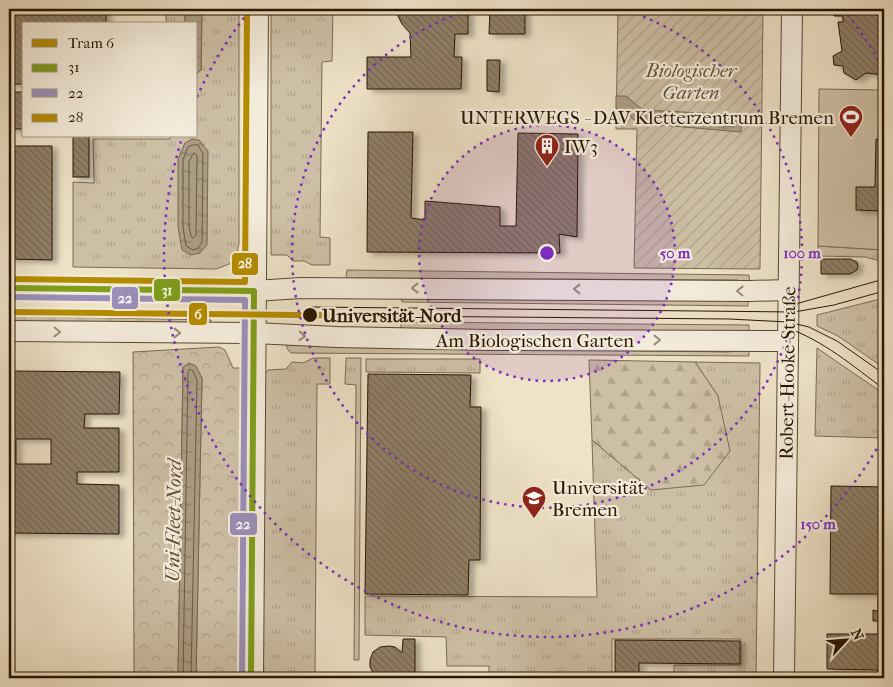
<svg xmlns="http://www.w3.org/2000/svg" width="893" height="687" viewBox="0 0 893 687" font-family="'IM FELL French Canon',serif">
	<defs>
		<pattern id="grass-tufts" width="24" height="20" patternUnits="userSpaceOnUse" patternTransform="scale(1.25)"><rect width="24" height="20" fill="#cdbfa5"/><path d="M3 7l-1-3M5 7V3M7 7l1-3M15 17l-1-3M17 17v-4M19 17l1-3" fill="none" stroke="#b0a38c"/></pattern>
		<pattern id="forest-firs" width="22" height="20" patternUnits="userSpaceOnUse" patternTransform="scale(1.25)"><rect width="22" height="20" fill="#cdbfa5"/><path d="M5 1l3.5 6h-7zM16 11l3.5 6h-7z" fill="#b0a38c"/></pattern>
		<pattern id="park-crowns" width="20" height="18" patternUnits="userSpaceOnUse" patternTransform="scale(1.25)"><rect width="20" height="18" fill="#cdbfa5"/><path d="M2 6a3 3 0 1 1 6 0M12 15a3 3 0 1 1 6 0" fill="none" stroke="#b0a38c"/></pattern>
		<pattern id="garden-furrows" width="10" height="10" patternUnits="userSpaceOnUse" patternTransform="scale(1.25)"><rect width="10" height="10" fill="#cdbfa5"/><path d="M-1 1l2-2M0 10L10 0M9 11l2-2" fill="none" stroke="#b0a38c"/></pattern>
		<pattern id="water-ripples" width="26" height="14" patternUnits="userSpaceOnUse" patternTransform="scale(1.25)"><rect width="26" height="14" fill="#ab9c84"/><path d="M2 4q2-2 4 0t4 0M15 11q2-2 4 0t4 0" fill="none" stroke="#8b7e6a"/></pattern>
		<pattern id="building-back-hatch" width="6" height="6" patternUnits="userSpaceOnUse" patternTransform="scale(1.25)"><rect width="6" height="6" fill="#8f7f68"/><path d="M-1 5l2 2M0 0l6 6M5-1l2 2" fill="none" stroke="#756753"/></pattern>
		<filter id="shadow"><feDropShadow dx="5.5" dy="3" stdDeviation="2.5" flood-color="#0004"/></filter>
	</defs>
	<rect width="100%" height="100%" fill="#eee2c7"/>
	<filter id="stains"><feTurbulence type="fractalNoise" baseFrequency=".004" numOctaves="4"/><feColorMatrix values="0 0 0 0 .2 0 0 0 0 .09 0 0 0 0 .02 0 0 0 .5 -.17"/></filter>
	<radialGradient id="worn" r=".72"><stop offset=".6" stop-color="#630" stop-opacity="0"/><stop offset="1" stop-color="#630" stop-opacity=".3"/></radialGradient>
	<g fill="url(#grass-tufts)" stroke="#7b6a53">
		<rect x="166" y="9" width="19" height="15"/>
		<polygon points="202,9 239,9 239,243 236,259 229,264 216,269 73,267 73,182 94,183 93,139 170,139 170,136 196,136 196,74 201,70"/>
		<polygon points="271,9 333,9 332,61 322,62 320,237 330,238 330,265 312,265 304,261 293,261 287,255 271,255"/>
		<polygon points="818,246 884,250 884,262 865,257 818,256"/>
		<polygon points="347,270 749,275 750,285 738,284 738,280 731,280 355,278 351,282 346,276"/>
		<polygon points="9,294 212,297 212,302 9,300"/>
		<polygon points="401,294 748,297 748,306 402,302"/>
		<polygon points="884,298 884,368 838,336 817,326 817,315"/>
		<polygon points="9,316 211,320 211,326 9,324"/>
		<polygon points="401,322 749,325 749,333 401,331"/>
		<polygon points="285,342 328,342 331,347 728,352 736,351 736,346 749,346 749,356 291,353 288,350"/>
		<polygon points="817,348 884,394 884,438 815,436"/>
		<polygon points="313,358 330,358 330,384 317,384 315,678 259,678 262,378 268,370 286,369 292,362 303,363"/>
		<polygon points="346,358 361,358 359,660 354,660 356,385 345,384"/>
		<polygon points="366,359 480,359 480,373 366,372"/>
		<polygon points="695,362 760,363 756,678 674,678 674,665 741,665 741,639 612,639 612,678 489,678 489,666 447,666 446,637 365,635 365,596 597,597 592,440 651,490 718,396"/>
	</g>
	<polygon fill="url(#forest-firs)" stroke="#7b6a53" points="589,360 695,362 718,396 730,451 704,485 651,490 592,440"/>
	<polygon fill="url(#park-crowns)" stroke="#7b6a53" points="219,347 225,350 233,368 244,368 241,678 196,678 202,378 183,367 178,678 134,678 133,352"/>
	<polygon fill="url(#garden-furrows)" stroke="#7b6a53" points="618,9 763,9 760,269 634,268 637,129 616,129"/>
	<polygon fill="#cdbfa5" stroke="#7b6a53" points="819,89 884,90 884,250 818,246"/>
	<g fill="url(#water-ripples)" stroke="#776650">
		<polygon points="185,9 202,9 201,70 196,74 196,24 185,24"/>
		<polygon points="616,96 626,96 643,110 742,115 741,132 638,123 625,112 616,108"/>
		<polygon points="192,139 199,140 208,151 207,245 200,253 191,255 182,250 178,227 178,159 185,143"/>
		<polygon points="189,363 196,366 202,378 196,678 178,678 183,367"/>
	</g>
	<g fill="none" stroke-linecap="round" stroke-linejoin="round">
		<g stroke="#6a5842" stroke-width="1">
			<polygon points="704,119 735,120 737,124 734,127 705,124 703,122"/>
			<polygon points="193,145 198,145 203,154 202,242 198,248 193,250 186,246 183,227 183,160 188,147"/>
			<polygon points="194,153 197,155 196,235 193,238 191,236 189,226 189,162"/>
			<polyline points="183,678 188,372 190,369 193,371 197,380 191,678"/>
		</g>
	</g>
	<g fill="url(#building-back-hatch)" stroke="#291401" fill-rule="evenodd" filter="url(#shadow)">
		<polygon points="9,9 106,9 106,24 24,24 24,84 9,84"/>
		<polygon points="402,9 468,9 468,34 455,34 454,57 462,57 461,89 367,89 367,57 411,57 410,33 402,24 397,14"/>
		<polygon points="490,9 525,9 525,34 489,34"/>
		<polygon points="834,9 884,9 884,75 866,73 856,80 844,73 843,66 834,65 833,56 842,51 838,22 843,22 843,16 834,16"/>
		<polygon points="487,60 500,60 499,92 487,91"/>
		<rect x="9" y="92" width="15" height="37"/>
		<polygon points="368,132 413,132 411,218 425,220 425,201 500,207 500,226 516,226 518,133 578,134 577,237 559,234 560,253 367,252"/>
		<rect x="73" y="136" width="16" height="41"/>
		<polygon points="876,139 884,139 884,211 856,210 856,187 875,187"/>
		<polygon points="9,146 52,146 52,260 9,259"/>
		<polygon points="821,259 850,259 857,262 858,266 857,270 850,274 821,274"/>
		<path d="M9,371l111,1 -1,42h-34l-1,14h35v44h-42v12l42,1v49l-110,-1zM16,439h35v25h-35z"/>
		<polygon points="368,374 471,375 470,407 481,407 480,560 469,560 468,595 365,594"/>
		<polygon points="831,486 884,487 884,675 877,675 878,670 827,669 827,634 878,634 878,621 873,621 873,610 878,611 878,594 830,594"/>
		<polygon points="403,639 415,639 415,678 402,678 402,675 399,678 376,678 370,667 370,660 373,652 380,647 389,646 395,647 402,653"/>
		<polygon points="615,640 740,641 740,664 639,663 639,678 615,678"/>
	</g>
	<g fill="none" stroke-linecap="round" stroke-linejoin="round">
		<defs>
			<g id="minor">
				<polyline points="9,288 220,291 254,291 301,288 749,291 788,290"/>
				<polyline points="9,331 253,333 337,337 488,340 788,341"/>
				<polyline points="784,678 792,9"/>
			</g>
			<polyline id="tertiary" points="251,678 256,9"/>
		</defs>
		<use href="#minor" stroke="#5a4832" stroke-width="22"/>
		<use href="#tertiary" stroke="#5a4832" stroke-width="26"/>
		<use href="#minor" stroke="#f4ecdb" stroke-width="20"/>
		<use href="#tertiary" stroke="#f4ecdb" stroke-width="24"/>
		<g stroke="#291401" stroke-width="1">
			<polyline points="310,307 794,312 834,305 884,291"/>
			<polyline points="785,307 884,279"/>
			<polyline points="387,316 729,319 788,322 809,327 837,341 884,374"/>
			<path d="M787,328c36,12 67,39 97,61"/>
		</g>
		<defs>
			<polyline id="bus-1" points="9,288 254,291 251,678"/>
			<polyline id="bus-2" points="9,297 245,300 242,678"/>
			<polyline id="bus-3" points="9,279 245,282 247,9"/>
		</defs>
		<use href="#bus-1" stroke="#f4ecdb" stroke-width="10"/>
		<use href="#bus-2" stroke="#f4ecdb" stroke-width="10"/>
		<use href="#bus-3" stroke="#f4ecdb" stroke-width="10"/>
		<use href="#bus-1" stroke="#7f9e19" stroke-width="6"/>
		<use href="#bus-2" stroke="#9a8fb9" stroke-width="6"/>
		<use href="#bus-3" stroke="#b48c00" stroke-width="6"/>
		<defs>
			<polyline id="tram-1" points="9,312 387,316"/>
		</defs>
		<use href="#tram-1" stroke="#f4ecdb" stroke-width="10"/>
		<use href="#tram-1" stroke="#b48c00" stroke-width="6"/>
	</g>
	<defs><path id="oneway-chevron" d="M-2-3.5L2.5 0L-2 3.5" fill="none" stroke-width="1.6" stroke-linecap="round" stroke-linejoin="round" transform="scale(1.25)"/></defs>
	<g stroke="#998b79">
		<use href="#oneway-chevron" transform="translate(415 288) rotate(-180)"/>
		<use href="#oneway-chevron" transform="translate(577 289) rotate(-180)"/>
		<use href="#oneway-chevron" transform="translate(740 291) rotate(-179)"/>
		<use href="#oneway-chevron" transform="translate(57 332) rotate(1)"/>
		<use href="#oneway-chevron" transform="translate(177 333)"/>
		<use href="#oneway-chevron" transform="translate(302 336) rotate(2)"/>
		<use href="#oneway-chevron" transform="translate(657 340)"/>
	</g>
	<circle cx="547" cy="253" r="128" fill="#7b2cbf" fill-opacity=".12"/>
	<g fill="none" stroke="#7b2cbf" stroke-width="2.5" stroke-dasharray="2.5 5">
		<circle cx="547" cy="253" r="128"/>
		<path d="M622 9A255 255 0 1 1 472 9"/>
		<path d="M884 436A383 383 0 0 1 182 138M197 97A383 383 0 0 1 251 9M843 9A383 383 0 0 1 884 70"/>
	</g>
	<defs>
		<symbol id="stadium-pin" viewBox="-11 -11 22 30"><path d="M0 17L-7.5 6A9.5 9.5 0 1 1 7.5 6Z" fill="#8f2418" stroke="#f4ecdb"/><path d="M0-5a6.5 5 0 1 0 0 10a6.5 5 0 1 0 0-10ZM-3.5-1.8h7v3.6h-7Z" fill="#fff"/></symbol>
		<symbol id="building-pin" viewBox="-11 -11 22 30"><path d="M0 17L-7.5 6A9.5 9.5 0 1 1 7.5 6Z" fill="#8f2418" stroke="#f4ecdb"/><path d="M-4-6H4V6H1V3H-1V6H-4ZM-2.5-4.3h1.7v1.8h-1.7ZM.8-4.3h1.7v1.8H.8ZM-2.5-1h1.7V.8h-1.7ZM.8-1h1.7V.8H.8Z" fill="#fff"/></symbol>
		<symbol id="university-pin" viewBox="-11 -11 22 30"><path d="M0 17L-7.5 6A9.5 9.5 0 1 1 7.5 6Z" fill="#8f2418" stroke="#f4ecdb"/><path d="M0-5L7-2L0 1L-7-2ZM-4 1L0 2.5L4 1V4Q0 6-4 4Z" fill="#fff"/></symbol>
	</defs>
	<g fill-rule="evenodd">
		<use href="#stadium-pin" x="837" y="103" width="28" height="38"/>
		<use href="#building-pin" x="533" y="132" width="28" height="38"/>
		<use href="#university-pin" x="520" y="484" width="28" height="38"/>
	</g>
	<circle fill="#291401" stroke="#f4ecdb" stroke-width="2" cx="310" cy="315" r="8"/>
	<g text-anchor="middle" stroke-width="4.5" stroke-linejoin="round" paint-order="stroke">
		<g font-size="19" font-style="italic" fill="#62503a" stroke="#f4ecdb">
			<text x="691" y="77">Biologischer<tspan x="691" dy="22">Garten</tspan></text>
		</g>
		<g font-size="19" fill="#291401" stroke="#f4ecdb" text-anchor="start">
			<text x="834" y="124" text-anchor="end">UNTERWEGS - DAV Kletterzentrum Bremen</text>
			<text x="564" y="153">IW3</text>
			<text x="552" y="494">Universität<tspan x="552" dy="22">Bremen</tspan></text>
		</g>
		<g font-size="19" font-weight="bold" fill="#291401" stroke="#f4ecdb" text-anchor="start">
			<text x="322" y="322">Universität-Nord</text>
		</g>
		<g font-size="19" fill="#291401" stroke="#f4ecdb">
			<text x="535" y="347">Am Biologischen Garten</text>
			<text transform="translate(787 373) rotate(-89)" y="7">Robert-Hooke-Straße</text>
		</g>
		<g font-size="20" font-style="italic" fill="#5d4a35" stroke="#f4ecdb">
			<text transform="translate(173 521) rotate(-89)" y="7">Uni-Fleet-Nord</text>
		</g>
	</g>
	<circle cx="547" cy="253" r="8" fill="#7b2cbf" stroke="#f4ecdb" stroke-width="2.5"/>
	<g font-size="15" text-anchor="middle" font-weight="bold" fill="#7b2cbf" stroke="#f4ecdb" stroke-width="4.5" stroke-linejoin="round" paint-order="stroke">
		<text x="675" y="258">50 m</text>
		<text x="802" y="258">100 m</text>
		<text x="818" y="529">150 m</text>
	</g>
	<g stroke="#f4ecdb" stroke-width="2">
		<rect x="231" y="252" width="28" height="24" rx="5" fill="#b48c00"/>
		<rect x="153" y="278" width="28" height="24" rx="5" fill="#7f9e19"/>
		<rect x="111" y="286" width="28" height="24" rx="5" fill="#9a8fb9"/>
		<rect x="188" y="302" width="20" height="24" rx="5" fill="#b48c00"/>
		<rect x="229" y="512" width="29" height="24" rx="5" fill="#9a8fb9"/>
	</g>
	<g font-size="14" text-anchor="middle" font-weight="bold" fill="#fff">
		<text x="245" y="268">28</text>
		<text x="167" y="295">31</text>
		<text x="125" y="303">22</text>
		<text x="198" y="319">6</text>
		<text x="243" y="529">22</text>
	</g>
	<rect width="893" height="687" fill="none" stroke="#eee2c7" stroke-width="30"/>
	<rect x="10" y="10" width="873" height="667" fill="none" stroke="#291401" stroke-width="2.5"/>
	<rect x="15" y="15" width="863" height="657" fill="none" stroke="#291401"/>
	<rect x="22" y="22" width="175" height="115" fill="#f4ecdb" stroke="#a39684"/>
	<rect x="32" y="39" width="25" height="8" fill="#b48c00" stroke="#a39684"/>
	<text x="68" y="48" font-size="15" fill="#291401">Tram 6</text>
	<rect x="32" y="64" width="25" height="8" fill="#7f9e19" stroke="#a39684"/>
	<text x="68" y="72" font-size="15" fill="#291401">31</text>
	<rect x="32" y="89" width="25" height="8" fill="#9a8fb9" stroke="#a39684"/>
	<text x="68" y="98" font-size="15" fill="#291401">22</text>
	<rect x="32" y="114" width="25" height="8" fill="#b48c00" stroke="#a39684"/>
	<text x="68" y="122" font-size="15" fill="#291401">28</text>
	<g transform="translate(846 640) rotate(64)" stroke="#f4ecdb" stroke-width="4" paint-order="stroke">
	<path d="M0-4L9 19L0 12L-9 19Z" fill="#291401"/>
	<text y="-8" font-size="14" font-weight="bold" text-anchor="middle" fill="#291401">N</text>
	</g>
	<rect width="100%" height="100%" filter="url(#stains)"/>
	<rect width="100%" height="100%" fill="url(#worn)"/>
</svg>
